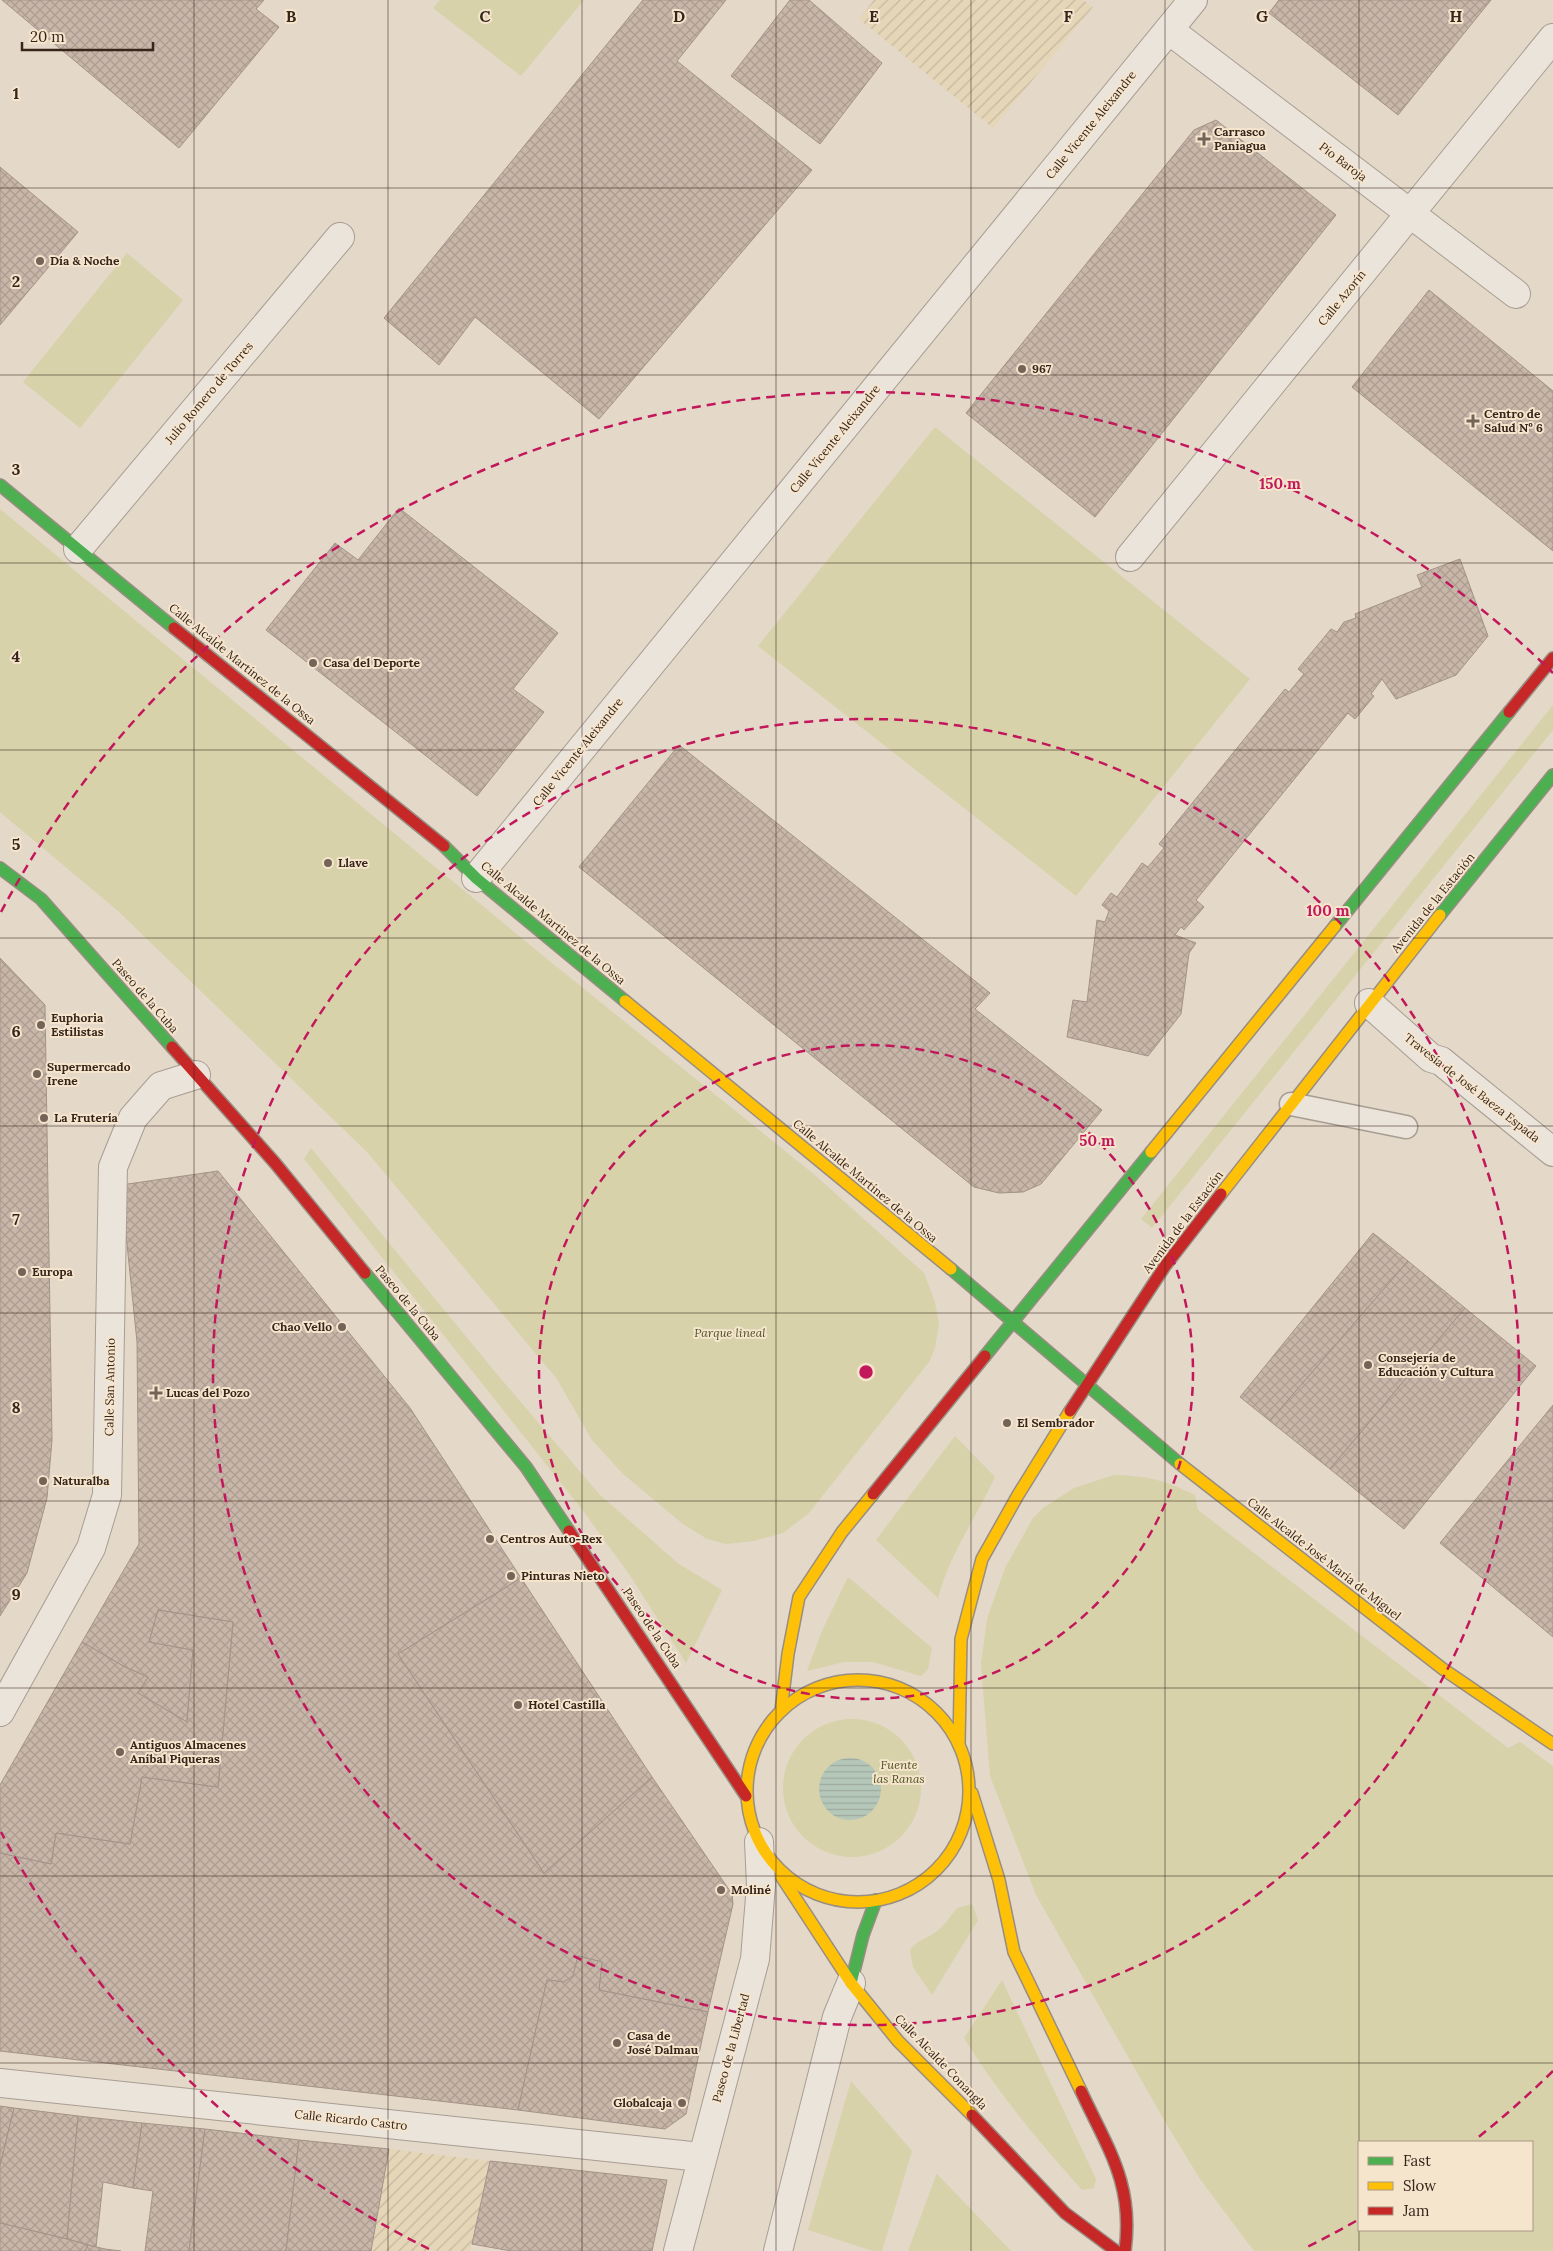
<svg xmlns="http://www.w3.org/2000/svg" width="1553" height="2251" viewBox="0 0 1553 2251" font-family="Lora,serif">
	<defs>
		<pattern id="farmland-furrows" width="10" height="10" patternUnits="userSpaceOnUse" patternTransform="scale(1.25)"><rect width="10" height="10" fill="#e5d6b8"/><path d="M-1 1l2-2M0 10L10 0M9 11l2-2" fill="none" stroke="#c5b89e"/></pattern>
		<pattern id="water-rules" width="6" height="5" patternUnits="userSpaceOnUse" patternTransform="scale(1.25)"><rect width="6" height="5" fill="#b5c7b9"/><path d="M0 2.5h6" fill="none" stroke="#9cab9e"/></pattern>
		<pattern id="building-cross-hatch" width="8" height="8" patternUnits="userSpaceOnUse" patternTransform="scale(1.25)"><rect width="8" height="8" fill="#c8b6a9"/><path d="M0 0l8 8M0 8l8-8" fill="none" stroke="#ac9c91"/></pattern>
	</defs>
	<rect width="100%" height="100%" fill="#e4d8c8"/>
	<g fill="url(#farmland-furrows)">
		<polygon points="874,0 1083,0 1093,7 993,128 859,19"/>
		<polygon points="389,2149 490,2161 471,2251 371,2251"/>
	</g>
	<g fill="#d7d2aa" fill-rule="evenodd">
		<polygon points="440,0 584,0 521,76 433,8"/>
		<polygon points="127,253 183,300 80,428 23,382"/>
		<polygon points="935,427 1250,679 1076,896 758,646"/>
		<polygon points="0,509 547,959 816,1176 924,1273 935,1302 939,1324 935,1348 929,1362 808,1514 783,1533 754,1541 726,1544 707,1539 683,1524 622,1473 592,1440 557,1379 367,1152 118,911 0,812"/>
		<polygon points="1553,705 1553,730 1152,1228 1141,1219"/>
		<polygon points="311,1148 496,1373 599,1494 679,1564 722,1590 686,1663 629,1574 584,1512 304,1159"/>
		<path d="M955,1436l40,41c-19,41 -45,76 -57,121l-62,-58z"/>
		<path d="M1114,1475c35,1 50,5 81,20l3,15 310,238 12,-6 33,24v485h-299l-54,-72 -33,-54 -131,-230 -46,-119 -9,-112 6,-45 18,-51 28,-50 10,-10 31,-20zM1359,2142h173v88h-173z"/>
		<polygon points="848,1577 932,1648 928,1669 921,1676 873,1662 844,1662 807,1671 822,1631"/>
		<circle cx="852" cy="1788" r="69"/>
		<path d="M972,1904l6,16 -46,75 -19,-28 -3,-17c7,-9 13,-10 23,-16 10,-6 17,-17 24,-26z"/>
		<path d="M1002,1980l94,199 -2,9 -12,2c-43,-48 -84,-97 -118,-152z"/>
		<polygon points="851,2081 912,2151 882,2251 873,2251 808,2230"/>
		<polygon points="937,2173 937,2174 1011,2251 908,2251"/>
	</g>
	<circle fill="url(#water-rules)" cx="850" cy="1789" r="31"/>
	<g fill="url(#building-cross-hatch)" stroke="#a39388">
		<polygon points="2,0 264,0 256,9 279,27 179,148"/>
		<polygon points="643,0 726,0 677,61 812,170 599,419 475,317 439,365 384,318"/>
		<polygon points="790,0 809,0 882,63 820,144 731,76"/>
		<polygon points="1279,0 1491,0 1398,115 1269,13"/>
		<polygon points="1216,120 1336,215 1095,517 966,413 1194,130"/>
		<polygon points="0,167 78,232 0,325"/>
		<polygon points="1429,290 1553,391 1553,551 1352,387"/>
		<polygon points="399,508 558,633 513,689 544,712 477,796 266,630 335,543 358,560"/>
		<polygon points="1460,559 1488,636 1456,675 1396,699 1382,679 1371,694 1374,696 1355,719 1348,713 1196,900 1204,907 1184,930 1181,927 1175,935 1196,943 1189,953 1181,1014 1148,1056 1067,1037 1073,1000 1087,1002 1097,920 1105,922 1109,911 1102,905 1111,893 1117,897 1142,863 1148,867 1164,848 1159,844 1285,689 1289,692 1304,674 1298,669 1331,629 1337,632 1344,622 1356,618 1355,614 1422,587 1417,575"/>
		<polygon points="679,745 990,993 975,1009 1102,1110 1041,1184 1023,1192 999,1193 974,1187 579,867"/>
		<polygon points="0,958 45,1005 52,1440 47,1498 27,1573 0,1616"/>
		<polygon points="218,1171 410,1408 521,1578 398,1654 544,1873 652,1777 732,1894 733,1904 708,2012 599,1990 602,1962 578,1956 573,1976 564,1982 547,1980 518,2110 0,2051 0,1853 51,1864 56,1833 130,1844 142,1777 218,1787 233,1622 158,1610 149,1642 193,1650 187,1722 138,1693 148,1677 125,1667 82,1642 139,1544 137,1342 121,1185"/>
		<polygon points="1373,1233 1408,1261 1270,1421 1240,1397"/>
		<polygon points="1408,1261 1465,1308 1330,1469 1270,1421"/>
		<polygon points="1465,1308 1536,1366 1404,1529 1330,1469"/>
		<polygon points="1553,1405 1553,1637 1440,1543"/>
		<polygon points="521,1578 652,1777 544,1873 398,1654"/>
		<polygon points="158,1610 233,1622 218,1787 142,1777 130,1844 56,1833 51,1864 0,1853 0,1785 82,1642 125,1667 148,1677 138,1693 187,1722 193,1650 149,1642"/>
		<polygon points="578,1956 602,1962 599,1990 708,2012 686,2114 665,2129 518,2110 547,1980 564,1982 573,1976"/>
		<polygon points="0,2106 14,2108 0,2166"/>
		<polygon points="14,2108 78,2116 67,2239 0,2223 0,2166"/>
		<polygon points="78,2116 142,2123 133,2188 103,2182 96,2247 67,2239"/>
		<polygon points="142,2123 205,2129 189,2251 145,2251 153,2191 133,2188"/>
		<polygon points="205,2129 299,2140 286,2251 189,2251"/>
		<polygon points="299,2140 389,2149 371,2251 286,2251"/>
		<polygon points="490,2161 667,2180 652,2251 511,2251 472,2244"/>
		<polygon points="0,2223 67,2239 88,2245 85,2251 0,2251"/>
		<polygon points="88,2245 105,2249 121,2251 85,2251"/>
	</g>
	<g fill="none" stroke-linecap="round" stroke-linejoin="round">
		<defs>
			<polyline id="lane" points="1291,1104 1406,1127"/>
			<g id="street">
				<polyline points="1169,30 1516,294"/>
				<polyline points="78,549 340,237"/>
				<polyline points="1130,557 1553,38"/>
				<polyline points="476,878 1193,0"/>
				<polyline points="1369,1003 1431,1058 1441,1061 1553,1152"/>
				<polyline points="0,1712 91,1548 107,1495 113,1167 133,1118 161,1086 196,1075"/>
				<polyline points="0,2083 701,2157"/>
				<polyline points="678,2251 755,1959 761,1885 759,1842"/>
				<polyline points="778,2251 837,2017 851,1983"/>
			</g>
			<g id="fast">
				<polyline points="0,485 174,628"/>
				<polyline points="444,846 476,878 625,1001"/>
				<polyline points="0,868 41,899 172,1047"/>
				<polyline points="1440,915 1553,775"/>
				<polyline points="1335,926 1509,712"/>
				<polyline points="951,1269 1180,1464"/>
				<polyline points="365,1273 526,1467 569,1531"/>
				<polyline points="985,1356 1151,1152"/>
				<polyline points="851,1983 863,1935 876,1900"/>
			</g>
			<g id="slow">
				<polyline points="625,1001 951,1269"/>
				<polyline points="1151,1152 1335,926"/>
				<polyline points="1221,1194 1440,915"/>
				<polyline points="1180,1464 1443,1669 1553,1744"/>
				<circle cx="858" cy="1791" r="111"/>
				<polyline points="781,1711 788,1654 799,1597 842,1532 873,1494"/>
				<polyline points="959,1745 961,1639 982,1559 1018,1495 1070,1411"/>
				<polyline points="972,1793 999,1880 1014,1952 1081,2091"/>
				<polyline points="781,1876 851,1983 898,2041 972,2115"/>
			</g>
			<g id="jam">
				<polyline points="174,628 444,846"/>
				<polyline points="1509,712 1553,658"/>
				<polyline points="172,1047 275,1163 365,1273"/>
				<polyline points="1070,1411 1165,1266 1221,1194"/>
				<polyline points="873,1494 985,1356"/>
				<polyline points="569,1531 746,1796"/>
				<path d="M1081,2091c27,58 53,93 44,160"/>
				<polyline points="972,2115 1065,2213 1116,2251"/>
			</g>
		</defs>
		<use href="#lane" stroke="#a89d92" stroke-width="25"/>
		<use href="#street" stroke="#a89d92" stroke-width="30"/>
		<use href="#fast" stroke="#988d82" stroke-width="14"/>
		<use href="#slow" stroke="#988d82" stroke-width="14"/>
		<use href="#jam" stroke="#988d82" stroke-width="14"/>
		<use href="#lane" stroke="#ebe4db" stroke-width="22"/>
		<use href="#street" stroke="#ebe4db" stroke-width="28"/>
		<use href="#fast" stroke="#4caf50" stroke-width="11"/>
		<use href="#slow" stroke="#ffc107" stroke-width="11"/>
		<use href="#jam" stroke="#c62828" stroke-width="11"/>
	</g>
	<path fill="none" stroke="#36251b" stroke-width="1" stroke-opacity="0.55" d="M194,0v2251M388,0v2251M582,0v2251M776,0v2251M971,0v2251M1165,0v2251M1359,0v2251M0,188h1553M0,375h1553M0,563h1553M0,750h1553M0,938h1553M0,1126h1553M0,1313h1553M0,1501h1553M0,1688h1553M0,1876h1553M0,2063h1553"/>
	<g fill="none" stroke="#c2185b" stroke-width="2.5" stroke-dasharray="9 6">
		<circle cx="866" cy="1372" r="327"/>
		<circle cx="866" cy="1372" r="653"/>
		<path d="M1553 2071A980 980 0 0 1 1476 2139M1356 2221A980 980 0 0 1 1303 2249M429 2249A980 980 0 0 1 1 1832M1 912A980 980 0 0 1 1553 673"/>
	</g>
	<g fill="#736458" stroke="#f6e5cd" stroke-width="2">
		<path d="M1201.5 131.5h5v5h5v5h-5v5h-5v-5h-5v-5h5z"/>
		<circle cx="40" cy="261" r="5"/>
		<circle cx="1022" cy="369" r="5"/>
		<path d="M1470.5 413.5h5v5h5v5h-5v5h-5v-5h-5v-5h5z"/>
		<circle cx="313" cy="663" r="5"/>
		<circle cx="328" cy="863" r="5"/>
		<circle cx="41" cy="1025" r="5"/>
		<circle cx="37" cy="1074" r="5"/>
		<circle cx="44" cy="1118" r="5"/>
		<circle cx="22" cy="1272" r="5"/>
		<circle cx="342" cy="1327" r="5"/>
		<circle cx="1368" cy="1365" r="5"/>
		<path d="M153.5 1385.5h5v5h5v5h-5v5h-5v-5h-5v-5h5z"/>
		<circle cx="1007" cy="1423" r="5"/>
		<circle cx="43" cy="1481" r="5"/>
		<circle cx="490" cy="1539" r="5"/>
		<circle cx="511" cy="1576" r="5"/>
		<circle cx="518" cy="1705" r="5"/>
		<circle cx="120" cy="1752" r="5"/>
		<circle cx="721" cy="1890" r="5"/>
		<circle cx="617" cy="2043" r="5"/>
		<circle cx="682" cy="2103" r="5"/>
	</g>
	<g text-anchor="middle" stroke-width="4" stroke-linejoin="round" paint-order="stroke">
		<g font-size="12" fill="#36251b" stroke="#f6e5cd">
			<text transform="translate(1091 125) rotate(-51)" y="4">Calle Vicente Aleixandre</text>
			<text transform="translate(1343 162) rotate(37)" y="4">Pío Baroja</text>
			<text transform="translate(1342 298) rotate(-51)" y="4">Calle Azorín</text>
			<text transform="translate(209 393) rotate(-50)" y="4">Julio Romero de Torres</text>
			<text transform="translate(835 439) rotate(-51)" y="4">Calle Vicente Aleixandre</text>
			<text transform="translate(242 664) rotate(39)" y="4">Calle Alcalde Martínez de la Ossa</text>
			<text transform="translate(578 752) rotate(-51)" y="4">Calle Vicente Aleixandre</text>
			<text transform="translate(1433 903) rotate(-51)" y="4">Avenida de la Estación</text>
			<text transform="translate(553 923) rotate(40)" y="4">Calle Alcalde Martínez de la Ossa</text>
			<text transform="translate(145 996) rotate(49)" y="4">Paseo de la Cuba</text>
			<text transform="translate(1472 1088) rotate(38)" y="4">Travesía de José Baeza Espada</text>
			<text transform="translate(865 1181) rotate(40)" y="4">Calle Alcalde Martínez de la Ossa</text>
			<text transform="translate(1183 1222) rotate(-53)" y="4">Avenida de la Estación</text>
			<text transform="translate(408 1303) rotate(50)" y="4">Paseo de la Cuba</text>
			<text transform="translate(110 1387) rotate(-89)" y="4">Calle San Antonio</text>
			<text transform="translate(1324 1559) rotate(38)" y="4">Calle Alcalde José María de Miguel</text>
			<text transform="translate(652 1628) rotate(56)" y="4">Paseo de la Cuba</text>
			<text transform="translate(731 2048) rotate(-75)" y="4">Paseo de la Libertad</text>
			<text transform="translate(941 2062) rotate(46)" y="4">Calle Alcalde Conangla</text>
			<text transform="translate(351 2120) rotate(6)" y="4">Calle Ricardo Castro</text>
		</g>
		<g font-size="12" font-weight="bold" fill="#36251b" stroke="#f6e5cd" text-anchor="start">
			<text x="1214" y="136">Carrasco<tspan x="1214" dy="14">Paniagua</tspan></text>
			<text x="50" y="265">Día &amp; Noche</text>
			<text x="1032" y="373">967</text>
			<text x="1484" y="418">Centro de<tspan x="1484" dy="14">Salud Nº 6</tspan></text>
			<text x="323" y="667">Casa del Deporte</text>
			<text x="338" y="867">Llave</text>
			<text x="51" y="1022">Euphoria<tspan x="51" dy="14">Estilistas</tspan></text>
			<text x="47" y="1071">Supermercado<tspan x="47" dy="14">Irene</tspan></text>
			<text x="54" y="1122">La Frutería</text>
			<text x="32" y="1276">Europa</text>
			<text x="332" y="1331" text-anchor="end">Chao Vello</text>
			<text x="1378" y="1362">Consejería de<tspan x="1378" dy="14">Educación y Cultura</tspan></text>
			<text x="166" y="1397">Lucas del Pozo</text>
			<text x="1017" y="1427">El Sembrador</text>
			<text x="53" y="1485">Naturalba</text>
			<text x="500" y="1543">Centros Auto-Rex</text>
			<text x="521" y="1580">Pinturas Nieto</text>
			<text x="528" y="1709">Hotel Castilla</text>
			<text x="130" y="1749">Antiguos Almacenes<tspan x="130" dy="14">Aníbal Piqueras</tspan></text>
			<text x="731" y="1894">Moliné</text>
			<text x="627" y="2040">Casa de<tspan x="627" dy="14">José Dalmau</tspan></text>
			<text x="672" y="2107" text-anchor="end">Globalcaja</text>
		</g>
		<g font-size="12" font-style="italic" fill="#4d5321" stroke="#f6e5cd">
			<text x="730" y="1337">Parque lineal</text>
			<text x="899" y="1769">Fuente<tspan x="899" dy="14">las Ranas</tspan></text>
		</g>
	</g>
	<g font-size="16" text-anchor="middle" font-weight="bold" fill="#36251b" stroke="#f6e5cd" stroke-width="4" stroke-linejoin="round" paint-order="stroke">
		<text x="291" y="22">B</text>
		<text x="485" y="22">C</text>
		<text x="679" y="22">D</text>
		<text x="874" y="22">E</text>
		<text x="1068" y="22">F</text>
		<text x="1262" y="22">G</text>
		<text x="1456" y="22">H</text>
		<text x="16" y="99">1</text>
		<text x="16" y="287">2</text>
		<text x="16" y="475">3</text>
		<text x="16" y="662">4</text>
		<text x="16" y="850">5</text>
		<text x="16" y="1037">6</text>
		<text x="16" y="1225">7</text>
		<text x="16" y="1413">8</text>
		<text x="16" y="1600">9</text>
	</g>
	<circle cx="866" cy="1372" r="8" fill="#c2185b" stroke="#f6e5cd" stroke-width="2.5"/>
	<g font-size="15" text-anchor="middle" font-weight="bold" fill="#c2185b" stroke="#f6e5cd" stroke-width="4" stroke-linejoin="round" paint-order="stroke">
		<text x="1280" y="489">150 m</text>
		<text x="1328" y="916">100 m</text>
		<text x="1097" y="1146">50 m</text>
	</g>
	<rect x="1358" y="2141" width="175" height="90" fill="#f6e5cd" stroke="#a99886"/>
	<rect x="1368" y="2157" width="25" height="8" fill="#4caf50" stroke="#a99886"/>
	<text x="1403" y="2166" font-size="15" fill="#36251b">Fast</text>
	<rect x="1368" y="2182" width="25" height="8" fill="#ffc107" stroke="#a99886"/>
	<text x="1403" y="2191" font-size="15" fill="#36251b">Slow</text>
	<rect x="1368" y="2207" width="25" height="8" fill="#c62828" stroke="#a99886"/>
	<text x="1403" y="2216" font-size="15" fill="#36251b">Jam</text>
	<path d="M22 42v8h131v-8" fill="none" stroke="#36251b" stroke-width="2.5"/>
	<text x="30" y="42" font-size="15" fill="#36251b" stroke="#f6e5cd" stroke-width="4" paint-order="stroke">20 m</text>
</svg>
